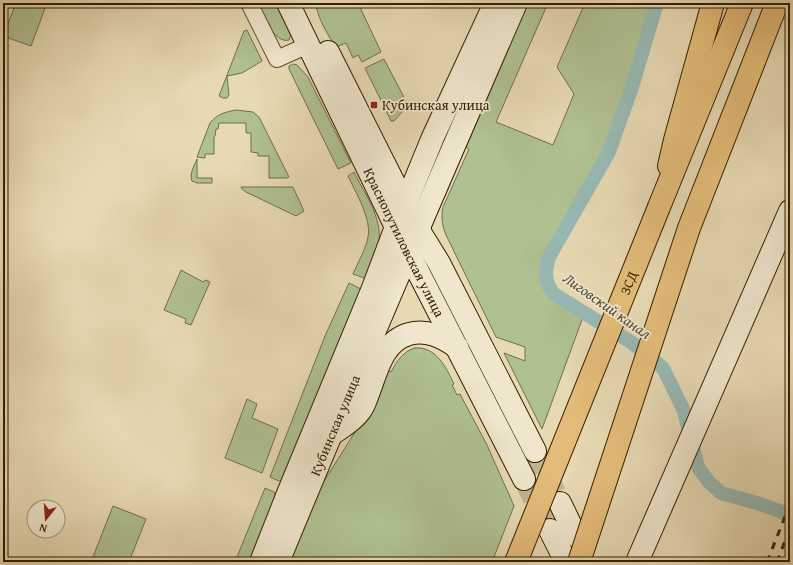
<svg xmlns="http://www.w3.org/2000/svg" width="793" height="565" viewBox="0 0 793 565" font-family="'Gentium Book Plus',serif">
	<rect width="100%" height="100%" fill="#e7d9b2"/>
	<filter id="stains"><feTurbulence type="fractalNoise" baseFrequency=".005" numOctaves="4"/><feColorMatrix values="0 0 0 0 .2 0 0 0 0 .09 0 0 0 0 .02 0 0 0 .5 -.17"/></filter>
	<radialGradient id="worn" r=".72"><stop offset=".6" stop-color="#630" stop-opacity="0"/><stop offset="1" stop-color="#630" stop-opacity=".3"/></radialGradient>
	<g fill="#afc091" stroke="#706f49">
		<polygon points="16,3 47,3 31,46 3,36"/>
		<path d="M256,3h23l12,31 -2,6c-15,4 -27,-26 -33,-37z"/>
		<path d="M316,3h42l23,49 -19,10 -4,-7 -5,3 -7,-15 -10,4c-7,-9 -20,-32 -20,-44z"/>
		<path d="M527,3h21l-52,119 57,23 21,-51 -17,-27 28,-64h68l-47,148 -35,59 -27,49 -1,21 2,9 8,10 30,18 -41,112 -38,-76 21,8v-14l-29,-10 -50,-102c-4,-10 -5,-17 -3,-28l26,-58 -5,-3z"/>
		<polygon points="247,30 262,61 242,73 227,76 229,95 227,98 223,98 219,96 244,31"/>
		<polygon points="384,59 408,105 394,121 391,121 365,68"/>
		<polygon points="293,64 297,65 308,77 351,163 338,169 289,69 289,66"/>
		<path d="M236,110l17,2 6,5 30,60 -2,1h-18v-22h-11v-3l-7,-1v-19h-5v-10h-27l-1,6h-2l-1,7 -1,1v17h-9v4l-8,-1 13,-34c7,-9 15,-11 26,-13z"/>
		<path d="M197,159v19h15v5h-15l-5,-2c-3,-6 2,-15 5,-22z"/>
		<path d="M354,172c10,21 28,45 25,69 -1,13 -8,26 -12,38l-14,-5c5,-12 13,-25 15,-37 4,-17 -13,-46 -20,-61z"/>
		<polygon points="241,187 293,187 304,211 296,216 246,192 242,189"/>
		<polygon points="181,270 203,282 206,280 210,282 191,325 185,323 186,319 164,310"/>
		<polygon points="349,283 363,290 285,480 279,481 270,477 325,336"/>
		<path d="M414,348c22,-2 32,19 40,36l-2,1 5,10 3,-1 27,51 27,61 -22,56h-204l33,-76 46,-73 18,-44 6,3c6,-11 11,-19 23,-24z"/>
		<polygon points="247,399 257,404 252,418 278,429 262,473 225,458"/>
		<polygon points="265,488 274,492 277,498 251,562 235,562"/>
		<polygon points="113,506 146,519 129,562 91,562"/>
	</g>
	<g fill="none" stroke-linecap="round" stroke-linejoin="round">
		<path stroke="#98b9b4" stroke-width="14" d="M657,3l-25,84 -23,65 -60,105c-4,14 -5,25 5,37l77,48 32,26 21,43 14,56 11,15 12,11 36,10 23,8 10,5"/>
		<g stroke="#c3b48f" stroke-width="22" stroke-dasharray="22 11" stroke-linecap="butt">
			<polyline points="535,451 555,493"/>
			<polyline points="524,479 545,521"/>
		</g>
		<defs>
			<polyline id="minor" points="249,3 277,59 308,45"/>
			<g id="secondary">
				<path id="s1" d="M288,3l120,249 116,227"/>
				<polyline points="328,52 405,205 418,229 439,263 535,451"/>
				<path d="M332,434c10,-7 21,-13 28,-23 4,-5 6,-12 8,-17 9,-23 14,-52 41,-60 18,-5 33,3 48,13"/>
				<polyline points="560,503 576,536"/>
				<polyline points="550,530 566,562"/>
				<polyline points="261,562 289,491 373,288 396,227 433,137 495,3"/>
				<path id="s2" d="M278,562c77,-187 157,-373 238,-559"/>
				<polyline points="637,562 790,211"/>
			</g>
			<polyline id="primary" points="669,166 675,140 713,3"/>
			<polyline id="motorway" points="659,207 742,3"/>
		</defs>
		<use href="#minor" stroke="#5f4d2d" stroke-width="18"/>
		<use href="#secondary" stroke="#321e01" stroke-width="24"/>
		<use href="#primary" stroke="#321e01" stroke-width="24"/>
		<use href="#motorway" stroke="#321e01" stroke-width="24"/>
		<use href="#minor" stroke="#efe6cd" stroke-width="16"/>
		<use href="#secondary" stroke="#efe6cd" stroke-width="22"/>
		<use href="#primary" stroke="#e4bc79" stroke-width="22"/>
		<use href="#motorway" stroke="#e4bc79" stroke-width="22"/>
		<g stroke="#321e01" stroke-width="3" stroke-dasharray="7 7" stroke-linecap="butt">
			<polyline points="767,562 790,504"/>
			<polyline points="777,562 790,528"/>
		</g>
		<defs>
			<g id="motorway-bridge">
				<path id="s3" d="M516,562l143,-355"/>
				<polyline points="579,562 689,228 777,3"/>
			</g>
		</defs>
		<use href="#motorway-bridge" stroke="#321e01" stroke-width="24" stroke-linecap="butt"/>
		<use href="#motorway-bridge" stroke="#e4bc79" stroke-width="22"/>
	</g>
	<rect fill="#8f2418" stroke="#efe6cd" stroke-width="1.5" x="370" y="101" width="8" height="8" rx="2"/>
	<g text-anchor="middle" stroke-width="3.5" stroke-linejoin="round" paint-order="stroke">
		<g font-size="14" fill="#321e01" stroke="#efe6cd" text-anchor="start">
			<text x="382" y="110">Кубинская улица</text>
		</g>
		<g font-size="14" fill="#321e01" stroke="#efe6cd">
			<text dy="5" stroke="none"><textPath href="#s1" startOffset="266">Краснопутиловская улица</textPath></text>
			<text dy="5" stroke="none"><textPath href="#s3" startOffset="301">ЗСД</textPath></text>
			<text dy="5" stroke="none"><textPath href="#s2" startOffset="148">Кубинская улица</textPath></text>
		</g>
		<g font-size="15" font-style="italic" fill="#514c37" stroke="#efe6cd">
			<text transform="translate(607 306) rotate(35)" y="5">Лиговский канал</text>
		</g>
	</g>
	<rect width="793" height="565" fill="none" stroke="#e7d9b2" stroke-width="16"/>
	<rect x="4" y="4" width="785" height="557" fill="none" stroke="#321e01" stroke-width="2"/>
	<rect x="8" y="8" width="777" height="549" fill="none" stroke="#321e01"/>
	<g transform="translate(46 519) rotate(197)"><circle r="19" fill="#efe6cd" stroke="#a3967b"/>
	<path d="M0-3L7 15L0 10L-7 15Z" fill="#8f2418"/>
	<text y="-6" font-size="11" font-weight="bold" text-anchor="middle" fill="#321e01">N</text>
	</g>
	<rect width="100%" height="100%" filter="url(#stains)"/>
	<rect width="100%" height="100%" fill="url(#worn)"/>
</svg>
